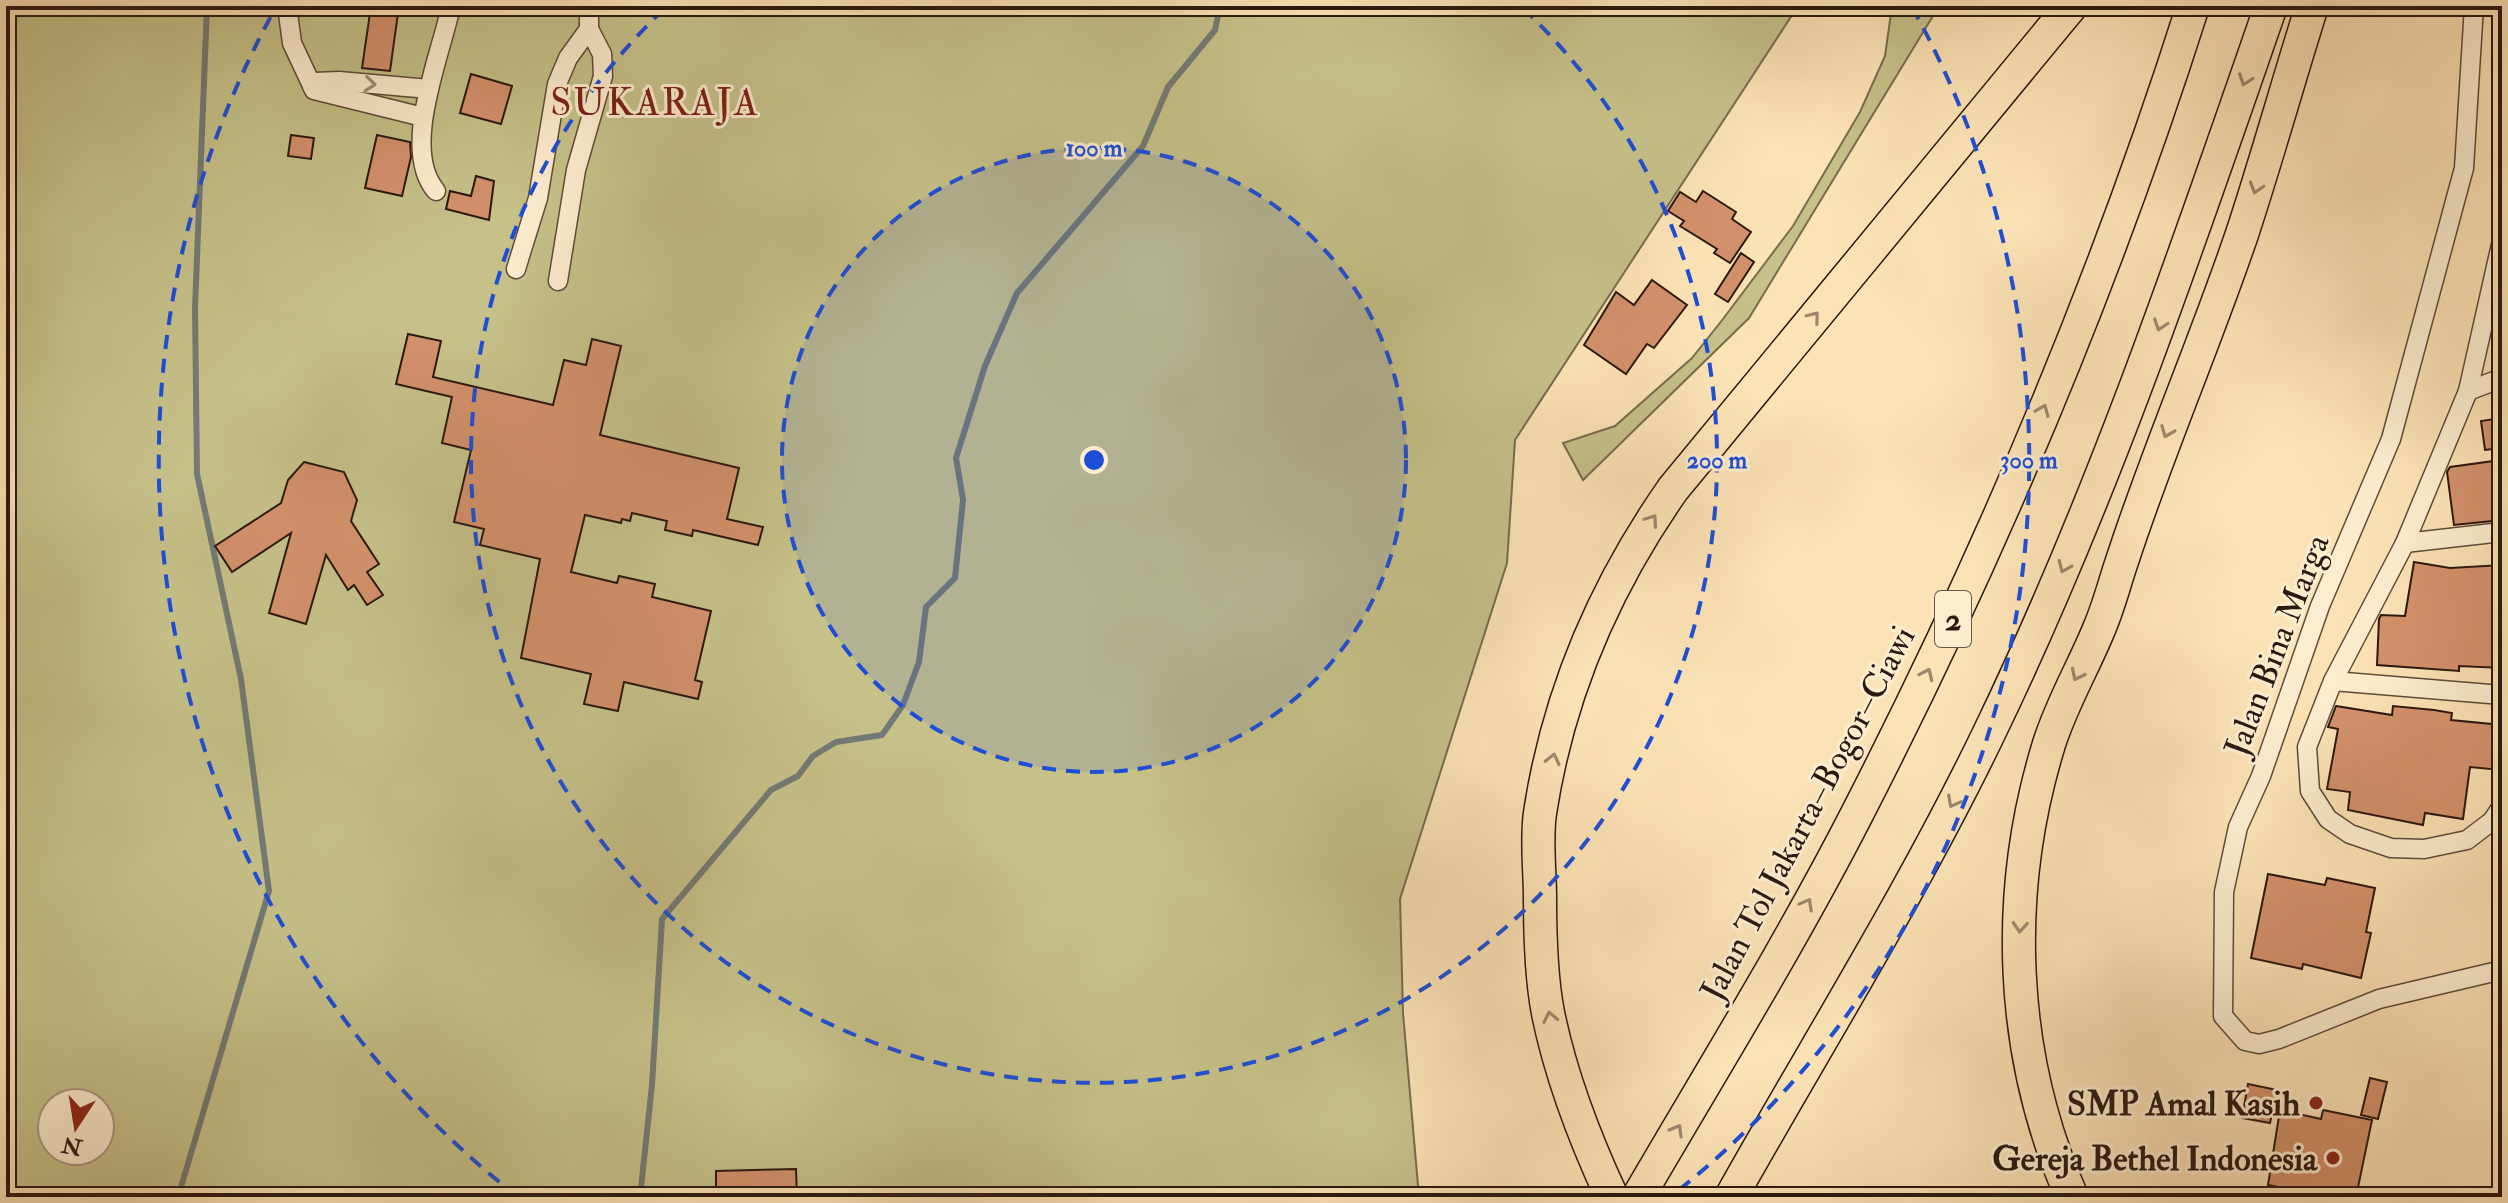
<svg xmlns="http://www.w3.org/2000/svg" width="2508" height="1203" viewBox="0 0 2508 1203" font-family="'IM FELL Double Pica',serif">
	<rect width="100%" height="100%" fill="#fce3b5"/>
	<filter id="stains"><feTurbulence type="fractalNoise" baseFrequency=".0025" numOctaves="4"/><feColorMatrix values="0 0 0 0 .2 0 0 0 0 .09 0 0 0 0 .02 0 0 0 .5 -.17"/></filter>
	<radialGradient id="worn" r=".72"><stop offset=".6" stop-color="#630" stop-opacity="0"/><stop offset="1" stop-color="#630" stop-opacity=".3"/></radialGradient>
	<g fill="#c6c189" stroke="#786c4d" stroke-width="2" fill-rule="evenodd">
		<path d="M6,6h1792l-283,434 -8,123 -107,336 3,114 16,184h-1413zM52,1103h48v48h-48z"/>
		<polygon points="1892,6 1939,6 1749,318 1583,480 1563,443 1615,426 1692,358 1723,319 1793,226 1860,112 1885,56"/>
	</g>
	<g fill="none" stroke-linecap="round" stroke-linejoin="round">
		<g stroke="#737a75" stroke-width="6">
			<polyline points="178,1197 269,891 241,679 197,474 195,308 207,6"/>
			<polyline points="640,1197 652,1085 662,919 771,790 798,776 813,756 836,742 882,735 903,705 919,662 926,607 955,578 963,500 956,458 985,366 1017,293 1143,146 1168,87 1215,30 1220,6"/>
		</g>
	</g>
	<g fill="#d3916b" stroke="#2b1811" stroke-width="2">
		<polygon points="371,6 399,6 390,71 362,68"/>
		<polygon points="471,74 512,86 501,124 460,113"/>
		<polygon points="291,135 314,138 311,159 288,156"/>
		<polygon points="377,135 410,142 411,157 402,196 365,188"/>
		<polygon points="476,176 494,181 489,220 446,209 450,191 471,196"/>
		<polygon points="1703,191 1736,212 1732,219 1751,232 1730,263 1714,253 1717,249 1680,226 1684,221 1668,211 1680,192 1696,202"/>
		<polygon points="1741,253 1754,262 1728,302 1715,294"/>
		<polygon points="1652,280 1687,305 1654,348 1647,344 1626,374 1584,345 1616,292 1634,305"/>
		<polygon points="408,334 441,341 433,377 553,405 564,360 586,365 592,339 621,346 600,435 739,468 727,519 763,527 758,545 693,530 692,536 665,530 667,521 632,513 630,521 622,519 621,523 585,515 571,572 617,583 619,576 655,584 652,597 711,611 695,680 702,682 698,699 624,682 618,711 584,704 591,674 521,658 540,559 480,545 484,529 454,522 471,450 442,443 452,397 396,384"/>
		<polygon points="2502,418 2502,448 2485,450 2481,421"/>
		<polygon points="2494,461 2502,520 2454,525 2447,472 2450,467"/>
		<polygon points="304,462 344,472 357,500 351,521 379,564 367,572 383,595 367,605 354,585 348,590 326,555 306,624 269,613 291,533 232,572 215,546 281,503 288,480"/>
		<polygon points="2414,562 2450,568 2502,565 2502,668 2459,666 2459,671 2377,665 2379,619 2381,615 2405,616"/>
		<polygon points="2336,706 2392,715 2393,706 2434,710 2452,713 2451,720 2502,725 2501,770 2470,767 2463,819 2425,813 2423,825 2348,810 2350,792 2327,789 2338,729 2328,727"/>
		<polygon points="2268,874 2325,885 2327,878 2375,888 2366,932 2371,933 2361,978 2303,964 2302,969 2251,958"/>
		<polygon points="2370,1078 2387,1082 2378,1119 2361,1115"/>
		<polygon points="2248,1084 2277,1090 2270,1123 2242,1118"/>
		<polygon points="2280,1110 2321,1119 2323,1110 2372,1120 2356,1197 2277,1197 2279,1187 2268,1185"/>
		<polygon points="796,1169 797,1197 716,1197 716,1171"/>
	</g>
	<g fill="none" stroke-linecap="round" stroke-linejoin="round">
		<defs>
			<g id="street">
				<polyline points="287,6 292,43 314,90 423,117"/>
				<polyline points="2474,6 2464,168 2391,439 2320,606 2261,776 2238,827 2224,892 2223,1016 2245,1041 2259,1044 2279,1039 2379,999 2502,970"/>
				<polyline points="312,86 315,82 339,81 429,89"/>
				<path d="M436,191c-36,-42 5,-136 15,-185"/>
				<polyline points="2502,240 2468,391 2405,543 2333,681 2307,747 2310,791 2328,819 2350,834 2391,848 2424,849 2467,840 2492,821 2502,806"/>
				<polyline points="516,269 538,198 557,84 568,58 589,29 589,6"/>
				<polyline points="558,281 576,170 603,76 602,54 589,29"/>
				<polyline points="2468,391 2502,378"/>
				<polyline points="2405,543 2502,532"/>
				<polyline points="2333,681 2502,695"/>
			</g>
			<g id="highway">
				<path d="M1612,1197c-27,-58 -51,-120 -64,-184 -7,-36 -8,-77 -8,-115 0,-27 -4,-58 0,-85 18,-118 65,-227 133,-324l398,-483"/>
				<path d="M1638,1197c74,-127 153,-254 220,-385 133,-259 247,-529 335,-806"/>
				<path d="M1731,1197c87,-155 182,-306 259,-466 113,-234 196,-480 281,-725"/>
				<path d="M2072,1197c-63,-142 -69,-304 -23,-453 13,-41 34,-76 50,-115 10,-23 16,-48 24,-71 36,-110 82,-215 119,-324 25,-76 46,-152 70,-228"/>
			</g>
		</defs>
		<use href="#street" stroke="#5f4b3a" stroke-width="21"/>
		<use href="#highway" stroke="#2b1811" stroke-width="35"/>
		<use href="#street" stroke="#fdedcf" stroke-width="18"/>
		<use href="#highway" stroke="#fce3b5" stroke-width="32"/>
	</g>
	<defs><path id="oneway-chevron" d="M-2-3.5L2.5 0L-2 3.5" fill="none" stroke-width="1.6" stroke-linecap="round" stroke-linejoin="round" transform="scale(2)"/></defs>
	<g stroke="#9e886b">
		<use href="#oneway-chevron" transform="translate(2245 80) rotate(109)"/>
		<use href="#oneway-chevron" transform="translate(2256 188) rotate(107)"/>
		<use href="#oneway-chevron" transform="translate(1814 317) rotate(-51)"/>
		<use href="#oneway-chevron" transform="translate(2160 325) rotate(109)"/>
		<use href="#oneway-chevron" transform="translate(2043 410) rotate(-68)"/>
		<use href="#oneway-chevron" transform="translate(2167 432) rotate(111)"/>
		<use href="#oneway-chevron" transform="translate(1652 520) rotate(-55)"/>
		<use href="#oneway-chevron" transform="translate(2064 567) rotate(114)"/>
		<use href="#oneway-chevron" transform="translate(1927 674) rotate(-65)"/>
		<use href="#oneway-chevron" transform="translate(2077 675) rotate(116)"/>
		<use href="#oneway-chevron" transform="translate(1553 759) rotate(-77)"/>
		<use href="#oneway-chevron" transform="translate(1953 802) rotate(118)"/>
		<use href="#oneway-chevron" transform="translate(1807 904) rotate(-61)"/>
		<use href="#oneway-chevron" transform="translate(2020 927) rotate(94)"/>
		<use href="#oneway-chevron" transform="translate(1550 1017) rotate(-102)"/>
		<use href="#oneway-chevron" transform="translate(1677 1130) rotate(-60)"/>
	</g>
	<use stroke="#9e8d7a" href="#oneway-chevron" transform="translate(370 84) rotate(6)"/>
	<circle cx="1094" cy="460" r="312" fill="#1d4ed8" fill-opacity=".12"/>
	<g fill="none" stroke="#1d4ed8" stroke-width="4" stroke-dasharray="14 10">
		<circle cx="1094" cy="460" r="312"/>
		<path d="M1523 8A623 623 0 1 1 665 8"/>
		<path d="M518 1197A935 935 0 0 1 276 7M1912 7A935 935 0 0 1 1670 1197"/>
	</g>
	<g fill="#8f2418" stroke="#fdedcf" stroke-width="3">
		<circle cx="2316" cy="1103" r="8"/>
		<circle cx="2333" cy="1158" r="8"/>
	</g>
	<g text-anchor="middle" stroke-width="6" stroke-linejoin="round" paint-order="stroke">
		<rect fill="#fdedcf" stroke="#6a584a" stroke-width="2" x="1935" y="591" width="36" height="56" rx="6"/>
		<g font-size="32" font-weight="bold" fill="#2b1811">
			<text x="1953" y="630">2</text>
		</g>
		<g font-size="34" fill="#2b1811" stroke="#fdedcf">
			<text transform="translate(2276 645) rotate(-69)" y="12">Jalan Bina Marga</text>
			<text transform="translate(1807 813) rotate(-62)" y="12">Jalan Tol Jakarta–Bogor–Ciawi</text>
		</g>
		<g font-size="34" font-weight="bold" fill="#2b1811" stroke="#fdedcf" text-anchor="end">
			<text x="2300" y="1115">SMP Amal Kasih</text>
			<text x="2317" y="1170">Gereja Bethel Indonesia</text>
		</g>
		<g font-size="38" letter-spacing="2" fill="#7a1f14" stroke="#fdedcf">
			<text x="655" y="115">SUKARAJA</text>
		</g>
	</g>
	<circle cx="1094" cy="460" r="12" fill="#1d4ed8" stroke="#fdedcf" stroke-width="4"/>
	<g font-size="24" text-anchor="middle" font-weight="bold" fill="#1d4ed8" stroke="#fdedcf" stroke-width="6" stroke-linejoin="round" paint-order="stroke">
		<text x="1094" y="156">100 m</text>
		<text x="1717" y="468">200 m</text>
		<text x="2029" y="468">300 m</text>
	</g>
	<rect width="2508" height="1203" fill="none" stroke="#fce3b5" stroke-width="32"/>
	<rect x="8" y="8" width="2492" height="1187" fill="none" stroke="#2b1811" stroke-width="4"/>
	<rect x="16" y="16" width="2476" height="1171" fill="none" stroke="#2b1811" stroke-width="2"/>
	<g transform="translate(76 1127) rotate(192)"><circle r="38" fill="#fdedcf" stroke="#a99883" stroke-width="2"/>
	<path d="M0-6L14 30L0 20L-14 30Z" fill="#8f2418"/>
	<text y="-12" font-size="22" font-weight="bold" text-anchor="middle" fill="#2b1811">N</text>
	</g>
	<rect width="100%" height="100%" filter="url(#stains)"/>
	<rect width="100%" height="100%" fill="url(#worn)"/>
</svg>
